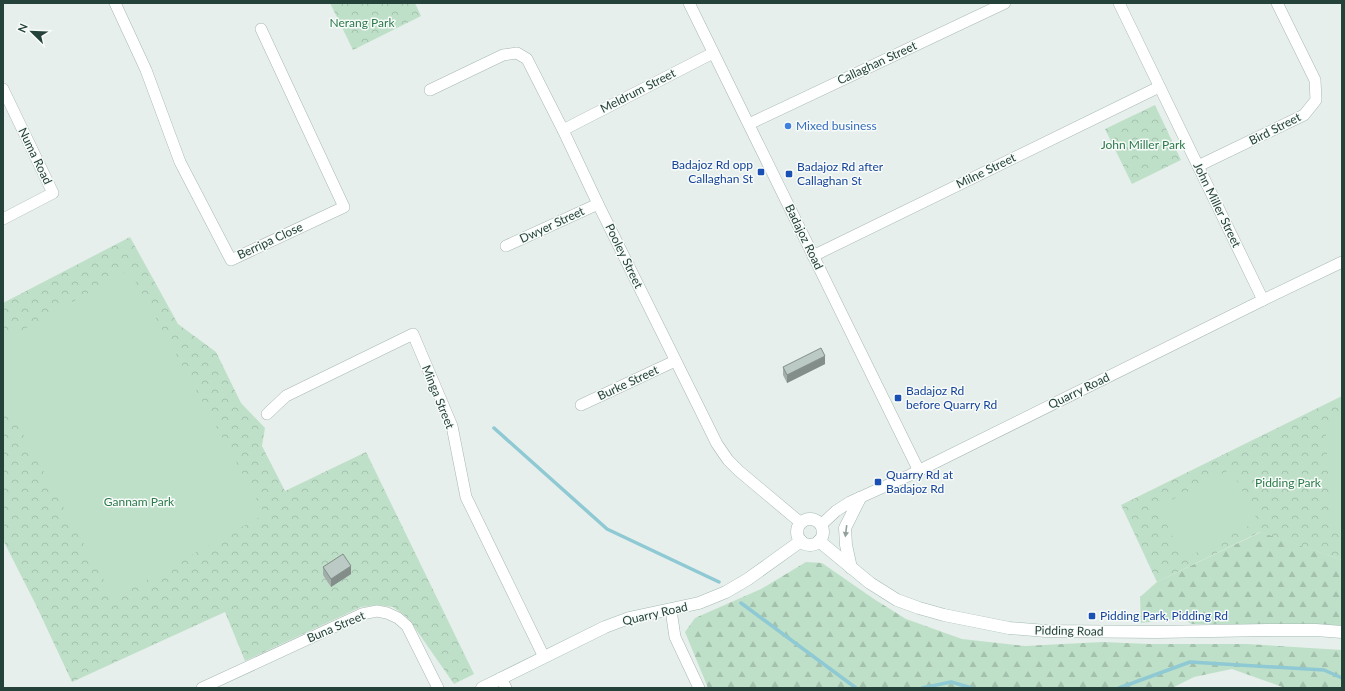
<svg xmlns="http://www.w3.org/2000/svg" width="1345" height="691" viewBox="0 0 1345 691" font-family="Lato,sans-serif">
	<defs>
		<pattern id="forest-firs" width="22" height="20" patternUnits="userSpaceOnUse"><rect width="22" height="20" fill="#bfe0c8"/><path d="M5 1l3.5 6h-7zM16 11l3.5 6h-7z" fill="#a4c1ad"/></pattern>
		<pattern id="park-crowns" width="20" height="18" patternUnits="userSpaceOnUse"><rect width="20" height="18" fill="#bfe0c8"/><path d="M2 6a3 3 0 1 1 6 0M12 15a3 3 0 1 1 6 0" fill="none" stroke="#a4c1ad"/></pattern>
	</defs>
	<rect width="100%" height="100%" fill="#e6efeb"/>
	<g fill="url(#forest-firs)">
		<polygon points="1261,532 1342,560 1342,628 1320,624 1192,624 1180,618 1141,623 1140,597 1157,582"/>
		<polygon points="806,562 822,563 874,599 906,619 962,639 1025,646 1102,642 1149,644 1247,644 1342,650 1342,688 1326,687 1285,688 1232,669 1194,677 1172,688 708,688 685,632 695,618 761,589"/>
	</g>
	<g fill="url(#park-crowns)">
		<polygon points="330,3 415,3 421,16 353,50"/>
		<polygon points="1155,105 1181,160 1132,184 1105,129"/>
		<polygon points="130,237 178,324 216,352 241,403 265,428 262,446 285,491 366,452 474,674 454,684 408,618 393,607 377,605 361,607 245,661 225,612 72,682 35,603 3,540 3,303"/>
		<polygon points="1342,396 1342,560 1260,532 1157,582 1121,505"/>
	</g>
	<g fill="#bfe0c8">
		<polygon points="129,270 265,514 114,598 3,398 3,341"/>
		<polygon points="1342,422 1342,530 1332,530 1325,423"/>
		<polygon points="1231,469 1258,521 1184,559 1158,507"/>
	</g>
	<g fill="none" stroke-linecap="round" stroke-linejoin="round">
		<g stroke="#8ec9d4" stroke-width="3.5">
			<polyline points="494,428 607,529 719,582"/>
			<polyline points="741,603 856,688"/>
			<polyline points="922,688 951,682 972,688"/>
			<polyline points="1119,688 1190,662 1324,670 1342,678"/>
		</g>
		<defs>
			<g id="street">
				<polyline points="115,3 146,70 180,162 231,260 344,207 261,29"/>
				<polyline points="689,3 919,471"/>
				<polyline points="1119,3 1263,300"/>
				<polyline points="3,89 53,193 3,219"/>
				<polyline points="430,90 503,55 517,53 527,59 563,130 598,204 717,444 728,460 739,471 801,523"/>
				<polyline points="749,124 1005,3"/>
				<polyline points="563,130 713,53"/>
				<polyline points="1198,166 1304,115 1316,100 1315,80 1277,3"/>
				<polyline points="506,246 598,204"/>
				<polyline points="813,256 1159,87"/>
				<polyline points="581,405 675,361"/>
				<polyline points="267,414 286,396 413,334 452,426 466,497 544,657"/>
				<polyline points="821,525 836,511 850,502 910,475 1263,300 1342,262"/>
				<polyline points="671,610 675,637 699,688"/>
				<polyline points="501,678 506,688"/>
				<polyline points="202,688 362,614 377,611 387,613 398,618 407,626 438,688"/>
			</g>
			<g id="secondary">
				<circle cx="810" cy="532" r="13"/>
				<polyline points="819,541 870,583 897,600 919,608 944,615 1009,628 1046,631 1157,632 1268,630 1316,630 1342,632"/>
				<polyline points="851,568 846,545 845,528 860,498"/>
				<polyline points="482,688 605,627 629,618 699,603 726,592 748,579 801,541"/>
			</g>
		</defs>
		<use href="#street" stroke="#a8b8b2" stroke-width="12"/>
		<use href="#secondary" stroke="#a4bbb3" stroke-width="13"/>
		<use href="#street" stroke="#fff" stroke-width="11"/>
		<use href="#secondary" stroke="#fff" stroke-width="12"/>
	</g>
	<g fill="#a1aea9">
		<polygon points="825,364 787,383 783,375 783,367"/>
		<polygon points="323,567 351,574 331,587 323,575"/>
	</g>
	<g fill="#838d89">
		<polygon points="825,356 825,364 787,383 787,375"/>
		<polygon points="351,566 351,574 331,587 331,579"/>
	</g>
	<g fill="#bbcac4" stroke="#838d89">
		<polygon points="821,348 825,356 787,375 783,367"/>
		<polygon points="343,554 351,566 331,579 323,567"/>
	</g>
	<defs><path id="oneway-solid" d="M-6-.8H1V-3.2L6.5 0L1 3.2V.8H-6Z"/></defs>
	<use fill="#92a09c" href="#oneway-solid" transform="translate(846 531) rotate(97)"/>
	<circle fill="#3f7fe0" stroke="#f7fbf9" stroke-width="1.5" cx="788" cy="126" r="4"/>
	<g fill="#1a4fb4" stroke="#f7fbf9" stroke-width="1.5">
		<rect x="757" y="168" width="8" height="8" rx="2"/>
		<rect x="785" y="170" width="8" height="8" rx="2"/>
		<rect x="894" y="394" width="8" height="8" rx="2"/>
		<rect x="874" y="478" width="8" height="8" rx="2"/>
		<rect x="1088" y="612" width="8" height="8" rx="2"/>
	</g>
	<g text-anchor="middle" stroke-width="3" stroke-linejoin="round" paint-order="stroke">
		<g font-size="12" fill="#2d7a4b" stroke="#f7fbf9">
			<text x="362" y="27">Nerang Park</text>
			<text x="1143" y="149">John Miller Park</text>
			<text x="1288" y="487">Pidding Park</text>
			<text x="139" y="506">Gannam Park</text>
		</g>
		<g font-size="12" fill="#24423a" stroke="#f7fbf9">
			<text transform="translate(877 63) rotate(-25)" y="4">Callaghan Street</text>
			<text transform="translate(638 91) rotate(-27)" y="4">Meldrum Street</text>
			<text transform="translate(1275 129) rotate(-27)" y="4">Bird Street</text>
			<text transform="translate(35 156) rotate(64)" y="4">Numa Road</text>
			<text transform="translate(986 171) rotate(-26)" y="4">Milne Street</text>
			<text transform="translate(1217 205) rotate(64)" y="4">John Miller Street</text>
			<text transform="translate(552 225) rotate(-25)" y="4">Dwyer Street</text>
			<text transform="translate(804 237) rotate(64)" y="4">Badajoz Road</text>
			<text transform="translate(270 241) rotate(-25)" y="4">Berripa Close</text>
			<text transform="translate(624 256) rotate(64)" y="4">Pooley Street</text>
			<text transform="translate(628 383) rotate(-25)" y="4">Burke Street</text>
			<text transform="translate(1079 391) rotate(-26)" y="4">Quarry Road</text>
			<text transform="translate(438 397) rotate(68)" y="4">Minga Street</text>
			<text transform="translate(655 614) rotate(-13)" y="4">Quarry Road</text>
			<text transform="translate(336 627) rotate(-23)" y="4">Buna Street</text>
			<text transform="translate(1069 631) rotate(1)" y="4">Pidding Road</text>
		</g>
		<g font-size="12" fill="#366cbe" stroke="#f7fbf9" text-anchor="start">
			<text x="796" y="130">Mixed business</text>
		</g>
		<g font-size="12" fill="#164399" stroke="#f7fbf9" text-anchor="start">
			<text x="753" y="169" text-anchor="end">Badajoz Rd opp<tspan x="753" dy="14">Callaghan St</tspan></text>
			<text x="797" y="171">Badajoz Rd after<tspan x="797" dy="14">Callaghan St</tspan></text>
			<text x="906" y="395">Badajoz Rd<tspan x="906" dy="14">before Quarry Rd</tspan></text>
			<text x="886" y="479">Quarry Rd at<tspan x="886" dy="14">Badajoz Rd</tspan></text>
			<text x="1100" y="620">Pidding Park, Pidding Rd</text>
		</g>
	</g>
	<rect width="1345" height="691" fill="none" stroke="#24423a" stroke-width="8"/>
	<g transform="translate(32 32) rotate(293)" stroke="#f7fbf9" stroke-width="3" paint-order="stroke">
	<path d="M0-3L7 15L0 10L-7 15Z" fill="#24423a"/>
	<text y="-6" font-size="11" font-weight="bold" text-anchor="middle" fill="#24423a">N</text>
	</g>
</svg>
